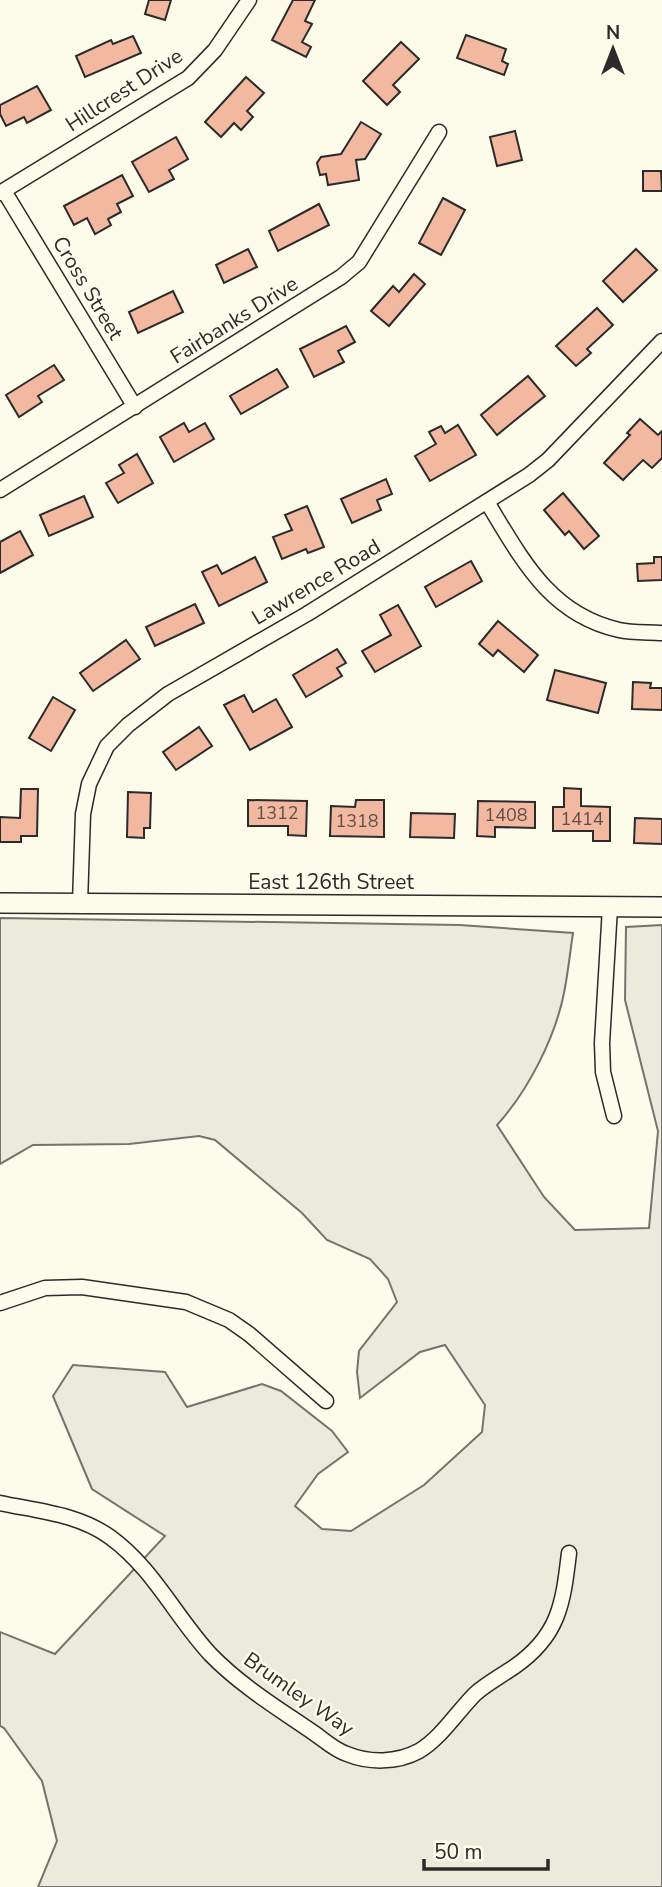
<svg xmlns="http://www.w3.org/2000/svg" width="662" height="1887" viewBox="0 0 662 1887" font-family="'Nunito Sans',sans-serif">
	<rect width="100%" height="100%" fill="#fdfbea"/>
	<path fill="#ecebdb" stroke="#74746e" stroke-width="2" d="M0,918l460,7 113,8c-3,20 -5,40 -9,60 -9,45 -36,98 -67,132l47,72 31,33 74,-2 9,-97 -33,-131 1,-73 36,-2v962h-624l19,-46 -15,-60 -38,-53 -4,-2v-94l55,22 110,-118 -73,-47 -39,-93 20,-31 92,7 22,35 75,-23 19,7 51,40 16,21 -30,22 -23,32 27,23 29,2 73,-46 58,-53 3,-27 -40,-60 -25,7 -60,46 -3,-26 2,-21 38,-49 -9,-23 -18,-20 -43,-19 -25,-27 -87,-73 -16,-4 -70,8 -96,1 -33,19z"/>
	<g fill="#f2b8a0" stroke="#2b2b2b" stroke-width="2">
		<polygon points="149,0 171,0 165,20 145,14"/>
		<polygon points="293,0 315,0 305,21 312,24 302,42 311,47 306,57 272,40"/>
		<polygon points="466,35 506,49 502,61 508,64 504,75 457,58"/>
		<polygon points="133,36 141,53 85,77 76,56 111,40 113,44"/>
		<polygon points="401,42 419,59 393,85 400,92 387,105 363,81"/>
		<polygon points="246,77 264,93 247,111 253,117 241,130 234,123 221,137 205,122"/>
		<polygon points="37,86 51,110 27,123 24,117 6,126 0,114 0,105"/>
		<polygon points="361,122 381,134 365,159 356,160 359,180 328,185 326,174 320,175 317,163 321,157 341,154"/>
		<polygon points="515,131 522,160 497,166 490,137"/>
		<polygon points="176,137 188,159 169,170 174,179 149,192 132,162"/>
		<polygon points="643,171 661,171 662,191 643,191"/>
		<polygon points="122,175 133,196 117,204 121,212 108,219 111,225 95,234 87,218 74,225 64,206"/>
		<polygon points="443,198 465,210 441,255 419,243"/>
		<polygon points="319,204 329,225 278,251 269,231"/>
		<polygon points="248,249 257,267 224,283 216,265"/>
		<polygon points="636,249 657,270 623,302 603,281"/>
		<polygon points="414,274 425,284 389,326 371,311 393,286 399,292"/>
		<polygon points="173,291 183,312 138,333 129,312"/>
		<polygon points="597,308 613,325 587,349 591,353 576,366 556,346"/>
		<polygon points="346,326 355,342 338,351 344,362 314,377 300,349"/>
		<polygon points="54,365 64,380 38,396 42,402 19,417 6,395"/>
		<polygon points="277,369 288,387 241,414 230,396"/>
		<polygon points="528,376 545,396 497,435 481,415"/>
		<polygon points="640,419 658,435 662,431 662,458 652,468 643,460 623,480 604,463 630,435 627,433"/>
		<polygon points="184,423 189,432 205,423 214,439 174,462 160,437"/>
		<polygon points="458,425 476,455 430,481 415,456 436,444 429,432 441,426 445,433"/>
		<polygon points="137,454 153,483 118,503 106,483 124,473 119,465"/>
		<polygon points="386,479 392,494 377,500 381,510 352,523 341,499"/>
		<polygon points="563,493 599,536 584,549 569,531 565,535 544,510"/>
		<polygon points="84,496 93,517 49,536 40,515"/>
		<polygon points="307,506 324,547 308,553 306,549 282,559 273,537 292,530 285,515"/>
		<polygon points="20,531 33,555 0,573 0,542"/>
		<polygon points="255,557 267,582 219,606 202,572 217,565 222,574"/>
		<polygon points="654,557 662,557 662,580 638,581 637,564 654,563"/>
		<polygon points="471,561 482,581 436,607 425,587"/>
		<polygon points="195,604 204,623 155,646 146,627"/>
		<polygon points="398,605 421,646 375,672 362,651 391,635 380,615"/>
		<polygon points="498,621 538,655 524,672 498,650 493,656 479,644"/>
		<polygon points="126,640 140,659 93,691 80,673"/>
		<polygon points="337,649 346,663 337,668 342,676 306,697 293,675"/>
		<polygon points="555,670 606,683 598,713 547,700"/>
		<polygon points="633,682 651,683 650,688 662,688 662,710 632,709"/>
		<polygon points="244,695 253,712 276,699 292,727 250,750 224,705"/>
		<polygon points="53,697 75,710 51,751 29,738"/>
		<polygon points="199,727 212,746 176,770 163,752"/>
		<polygon points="564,788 581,789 581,806 610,807 610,841 593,841 593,831 553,831 553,807 564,807"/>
		<polygon points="21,789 38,789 37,836 21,836 21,842 0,842 0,817 20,818"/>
		<polygon points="128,792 151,793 150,828 144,828 144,838 127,837"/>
		<polygon points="248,800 307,801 306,836 288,835 288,826 248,826"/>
		<polygon points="356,800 384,800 384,837 330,836 331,806 355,807"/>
		<polygon points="478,801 535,802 535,828 495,827 495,837 477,836"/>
		<polygon points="411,813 455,814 454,838 410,837"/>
		<polygon points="635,818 662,819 662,844 634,843"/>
	</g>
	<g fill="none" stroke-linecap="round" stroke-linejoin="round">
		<defs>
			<g id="minor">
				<polyline points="4,191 135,407"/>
				<polyline points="0,193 188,78 215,50 249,0"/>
				<polyline points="0,490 341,277 359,262 439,132"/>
				<path d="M487,502c35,57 62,112 132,128 13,3 29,2 43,3"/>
				<polyline points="80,903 83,814 89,784 107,746 128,725 168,694 307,614 529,475 548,460 662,341"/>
				<polyline points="610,907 602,1043 603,1072 614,1116"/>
				<polyline points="0,1303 45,1288 82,1287 186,1302 229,1320 249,1334 326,1401"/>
				<path d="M0,1503c38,8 78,11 110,34 43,31 65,79 100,117 30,31 66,53 101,77 11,7 23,19 36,23 22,9 50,9 72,-3 22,-13 38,-39 56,-57 11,-10 26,-18 39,-27 45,-31 49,-63 55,-114"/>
			</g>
			<polyline id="tertiary" points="0,903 662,907"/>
		</defs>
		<use href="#minor" stroke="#2b2b2b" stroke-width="17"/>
		<use href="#tertiary" stroke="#2b2b2b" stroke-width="22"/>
		<use href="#minor" stroke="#fdfbea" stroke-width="14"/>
		<use href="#tertiary" stroke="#fdfbea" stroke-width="19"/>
	</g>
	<g text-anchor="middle" stroke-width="5" stroke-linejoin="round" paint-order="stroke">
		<g font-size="18" fill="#5d4e48">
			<text x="277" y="819">1312</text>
			<text x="506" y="821">1408</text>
			<text x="582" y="825">1414</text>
			<text x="357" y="827">1318</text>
		</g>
		<g font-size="21" fill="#2b2b2b" stroke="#fdfbea">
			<text transform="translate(124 90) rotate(-33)" y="7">Hillcrest Drive</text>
			<text transform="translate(88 288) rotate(59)" y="7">Cross Street</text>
			<text transform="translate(234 320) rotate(-32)" y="7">Fairbanks Drive</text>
			<text transform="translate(316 582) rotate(-31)" y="7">Lawrence Road</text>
			<text x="331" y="889">East 126th Street</text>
			<text transform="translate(299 1694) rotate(35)" y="7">Brumley Way</text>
		</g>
	</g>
	<g transform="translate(613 49)" stroke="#fdfbea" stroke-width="5" paint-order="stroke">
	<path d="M0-5L12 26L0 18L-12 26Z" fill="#2b2b2b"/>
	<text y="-10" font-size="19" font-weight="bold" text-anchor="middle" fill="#2b2b2b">N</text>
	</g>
	<path d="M424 1859v10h124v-10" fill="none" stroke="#2b2b2b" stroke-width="3.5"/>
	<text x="434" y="1859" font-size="21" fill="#2b2b2b" stroke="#fdfbea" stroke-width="5" paint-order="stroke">50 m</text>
</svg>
